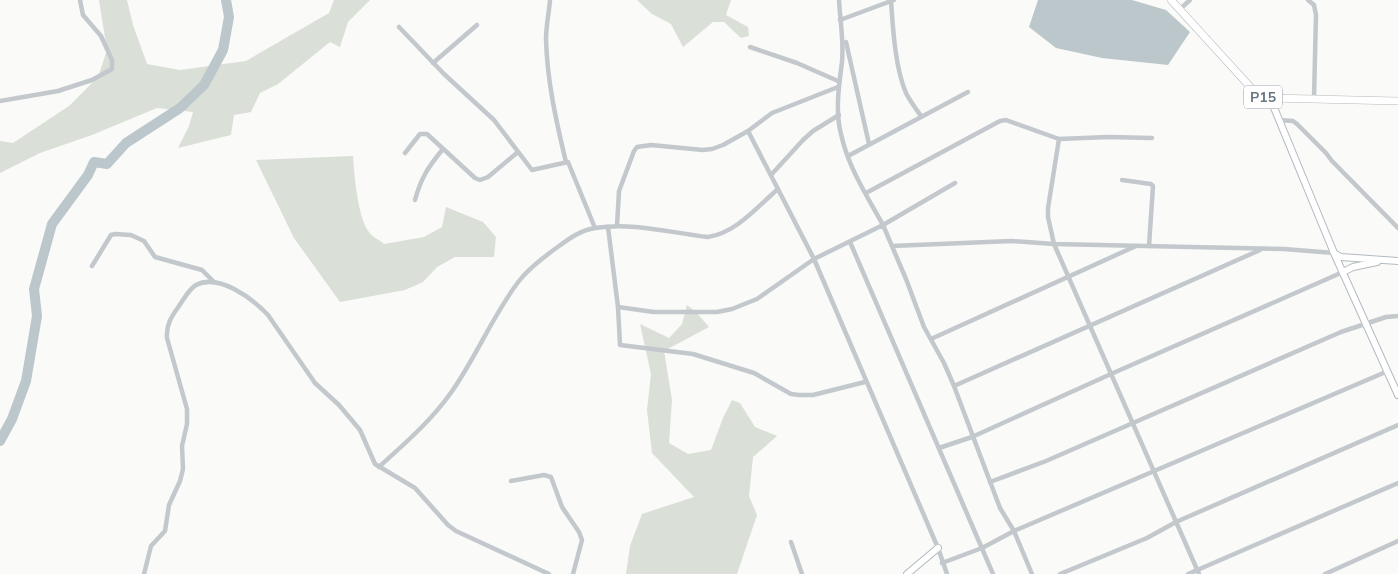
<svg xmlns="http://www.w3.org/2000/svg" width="1398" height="574" viewBox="0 0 1398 574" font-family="Mulish,sans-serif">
	<rect width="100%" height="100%" fill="#fafaf8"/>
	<g fill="#dadfd7">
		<polygon points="99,0 127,0 133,25 147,64 180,70 246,61 329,13 334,0 370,0 348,22 340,47 330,42 278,84 260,93 251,112 234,115 231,135 178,148 189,126 193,112 157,108 92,135 40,153 0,173 0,141 13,143 69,106 98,77 107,50"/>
		<polygon points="637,0 731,0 726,15 748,27 749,36 741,38 724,22 713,22 683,47 671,24 652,14"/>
		<path d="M353,156c1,18 5,63 16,76 3,5 11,8 15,12l40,-7 18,-10 4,-20 37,15 13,15 -2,20h-39l-18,10 -14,15 -18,8 -65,12 -46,-64 -38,-78z"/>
		<polygon points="687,305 696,312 709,327 664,351 672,400 669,443 688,454 711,450 723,418 732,400 740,403 755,427 777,436 753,457 749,496 757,515 737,574 626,574 630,546 642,514 694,497 652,453 647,410 651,374 640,324 669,338 682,324"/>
	</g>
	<polygon fill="#bbc7cb" points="1038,0 1132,0 1166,10 1190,32 1168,65 1102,58 1056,48 1029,27"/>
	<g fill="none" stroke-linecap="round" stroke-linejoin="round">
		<polyline stroke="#bbc7cb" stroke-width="10" points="0,441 12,419 26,381 37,316 34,289 52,224 88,175 94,162 107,164 126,143 180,108 204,85 223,50 229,17 226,0"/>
		<defs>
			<g id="secondary">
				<polyline points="1270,98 1334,253 1398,395"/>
				<polyline points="1335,254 1341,257 1398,261"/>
				<polyline points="1343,272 1353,267 1377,262"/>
				<polyline points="907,574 938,548"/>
			</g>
			<polyline id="primary" points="1171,0 1254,91 1261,96 1270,98 1398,101"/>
		</defs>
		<use href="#secondary" stroke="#b3babf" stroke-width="8"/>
		<use href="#primary" stroke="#b5babe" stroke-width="8"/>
		<g stroke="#c3c8cc" stroke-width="4.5">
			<path d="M550,0c-1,13 -4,26 -4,39 1,41 10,82 20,123"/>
			<path d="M839,0c1,20 5,41 3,62 -3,23 -7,49 -1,72 7,33 26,62 42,91l72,-42"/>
			<polyline points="1308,0 1314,5 1316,15 1314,98"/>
			<path d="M891,1c2,28 4,66 15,92 4,8 10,16 15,23"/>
			<polyline points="1180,9 1190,0"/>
			<polyline points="840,20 894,0"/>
			<polyline points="399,27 444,74 494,120 532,170 568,162 595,228"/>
			<polyline points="846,42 869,144"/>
			<polyline points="750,47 797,63 838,81"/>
			<polyline points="433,63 477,25"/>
			<polyline points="0,101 58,91 92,80 112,69 112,60 101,36 83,15 80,0"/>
			<polyline points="1279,120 1293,121 1297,124 1326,153 1332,161 1398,228"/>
			<polyline points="748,131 814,259 938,548 947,574"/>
			<polyline points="1059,139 1048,208 1048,217 1054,244 1199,574"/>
			<polyline points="405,153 420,134 427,134 475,178 480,180 488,177 518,152"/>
			<polyline points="848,156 968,92"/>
			<polyline points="771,175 803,140 813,131 839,115"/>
			<polyline points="1122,180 1151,184 1153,186 1149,246"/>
			<polyline points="866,193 1000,121 1006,120 1059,139 1108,137 1152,138"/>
			<path d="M415,200c6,-22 13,-33 28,-51"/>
			<polyline points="617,226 619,191 634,151 637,147 651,145 703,150 712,149 723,145 748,131 772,113 838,87"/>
			<polyline points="608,227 618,307 620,345 693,354 754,373 791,394 799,395 813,395 865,382"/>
			<polyline points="850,242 993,574"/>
			<polyline points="892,246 1011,241 1054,244 1284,249 1334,253"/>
			<polyline points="92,266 111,235 115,234 131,235 144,241 155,257 202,270 213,281"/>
			<polyline points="618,307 654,312 717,312 732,309 757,299 814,259 883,225 906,279 924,327 944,363 954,386 1000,508 1014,531 1032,574"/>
			<polyline points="931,339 1136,246"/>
			<polyline points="954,386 1260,250"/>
			<polyline points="939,448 972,437 1111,374 1343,272"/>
			<path d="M379,467c25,-23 51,-45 71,-73 26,-36 42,-78 69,-113 10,-13 26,-25 40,-35 11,-8 22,-16 36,-18 38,-6 76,5 113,9 28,-4 49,-30 70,-48"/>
			<polyline points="511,481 544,475 551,477 562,507 579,532 582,540 573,574"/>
			<polyline points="990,482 1046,461 1341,332 1386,317 1398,316"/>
			<polyline points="791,542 802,574"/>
			<polyline points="942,563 982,548 1014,531 1388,371"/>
			<path d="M144,574l7,-28 14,-15 4,-26 11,-24 3,-12 -1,-23 5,-22v-15l-20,-71c-1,-13 4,-21 12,-32 5,-7 9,-16 17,-21 23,-12 57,14 72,30l47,68 24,22 21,25 15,34 40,24 33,37 8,6 93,43"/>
			<polyline points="1060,574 1147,538 1176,522 1398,425"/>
			<polyline points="1188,574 1398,483"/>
			<polyline points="1325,574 1398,541"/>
		</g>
		<use href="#secondary" stroke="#fff" stroke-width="6"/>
		<use href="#primary" stroke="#fff" stroke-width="7"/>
	</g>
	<g text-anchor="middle" stroke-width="5" stroke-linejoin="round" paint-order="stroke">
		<rect fill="#fff" stroke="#939fa8" stroke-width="1" x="1244" y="85.5" width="38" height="23" rx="4"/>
		<g font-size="14" font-weight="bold" fill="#657683">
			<text x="1263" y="102">P15</text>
		</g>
	</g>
</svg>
